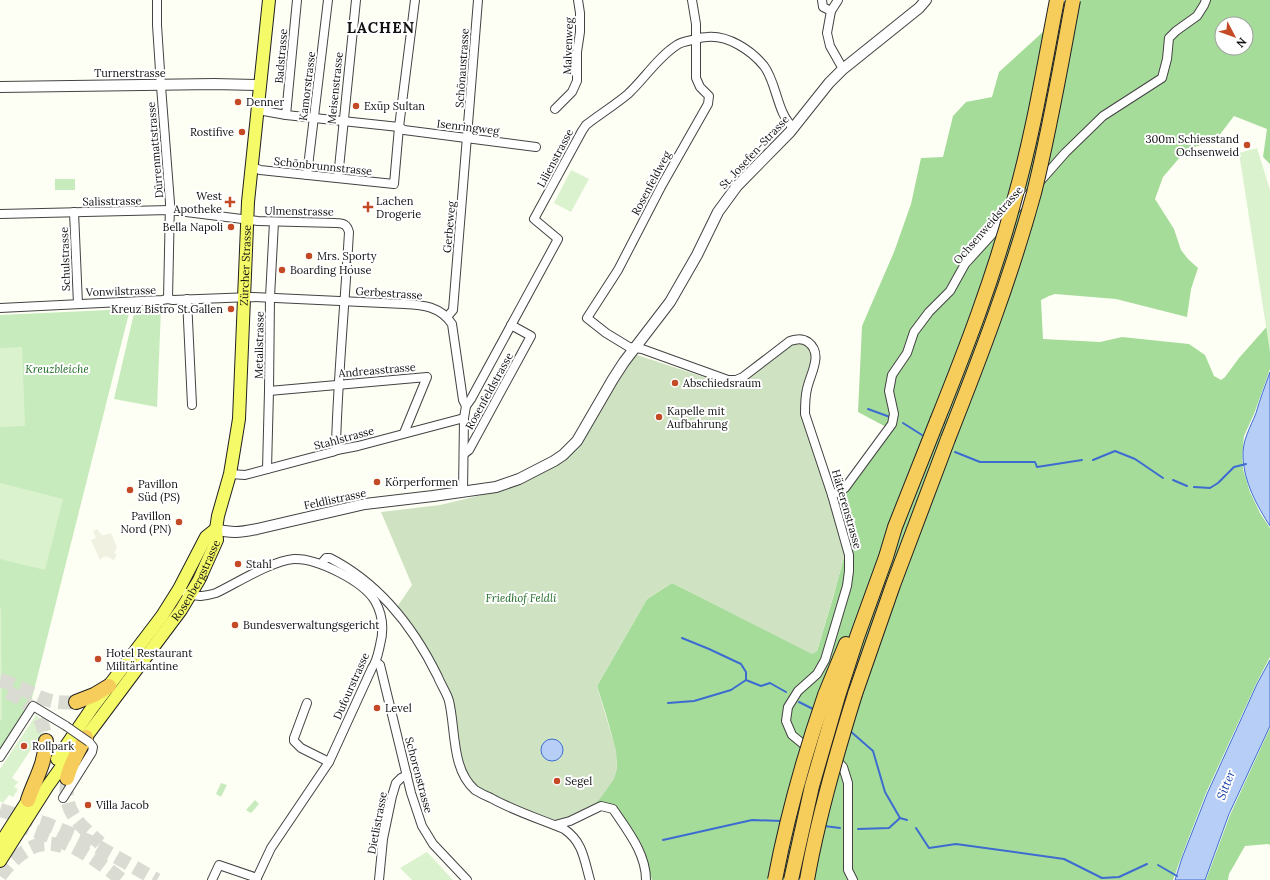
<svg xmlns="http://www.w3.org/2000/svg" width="1270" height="880" viewBox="0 0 1270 880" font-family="Lora,serif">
	<rect width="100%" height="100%" fill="#fefff4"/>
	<g fill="#c7ebbc">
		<rect x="55" y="179" width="20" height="11"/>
		<polygon points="130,309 31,702 0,748 0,315"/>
		<polygon points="135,309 161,309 157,407 114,399"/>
		<polygon points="221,783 227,785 221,797 216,794"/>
		<polygon points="255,800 259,804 251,813 246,810"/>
	</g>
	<g fill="#a6dc9a" fill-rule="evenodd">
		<path d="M1078,0h192v164l-7,-7 4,-28 -33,-13 -19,25 -28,8 -24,28 -8,22 19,30 7,21 7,9 10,9 -7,21 -4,28 -71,-18 -61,-5 -6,2 -8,4 2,39 57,3 22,-5 67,7 16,11 9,21 7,4 4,-3 14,-19 31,-35v46l-16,45 -10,22 -2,20 1,13 7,23 10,21 10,15v129l-14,27 -50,109 -25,65 -8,22h-521l-5,-16 -34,-55 -12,-3 -13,6c11,-12 22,-26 28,-41 5,-14 -14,-69 -19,-85l50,-87 25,-16 140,70 5,-2 17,-57 11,-41 -14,-51 57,-74 -30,-16 4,-86 32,-74 17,-48 10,-46 22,-1 10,-41 13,-14 26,-5 7,-25zM1222,24h24v24h-24z"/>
		<polygon points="1270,728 1270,845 1268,844 1245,846 1229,874 1228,880 1206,880 1230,815"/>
	</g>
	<polygon fill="#cfe3c3" points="800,342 811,348 812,361 803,393 845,553 834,594 817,651 812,654 672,583 647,599 597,686 616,750 617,769 614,779 602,796 588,812 555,825 476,790 464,777 449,700 395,610 412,585 381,512 440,505 486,494 563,455 624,362 637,355 713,380 728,383 793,343"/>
	<g fill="#dbf2ce">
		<polygon points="1257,148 1270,190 1270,352 1239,153"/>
		<polygon points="571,170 589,179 571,212 554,203"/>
		<polygon points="22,347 25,426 0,427 0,348"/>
		<polygon points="0,483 63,499 45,570 0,559"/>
		<polygon points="0,608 1,608 2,720 0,720"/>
		<polygon points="36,715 48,724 12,778 18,782 14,787 18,789 13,797 9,795 3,803 0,801 0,769"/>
		<polygon points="427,852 453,880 412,880 400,868"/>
	</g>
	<polygon fill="#f0f1e1" points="97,529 102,535 105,535 111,533 117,548 114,553 117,555 114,560 106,556 102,558 100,560 91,540 96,538 93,531"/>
	<g fill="#b7cef7" stroke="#3d6cd0">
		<path d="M1270,372v154c-13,-20 -26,-44 -27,-69 -1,-16 7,-29 13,-44 4,-14 9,-27 14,-41z"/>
		<polygon points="1270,660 1270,726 1229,814 1205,880 1175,880 1182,858 1207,794 1257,684"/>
		<circle cx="552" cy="750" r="11"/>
	</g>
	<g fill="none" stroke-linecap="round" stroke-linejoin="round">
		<g stroke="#3d6cd0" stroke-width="2">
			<polyline points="868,409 890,417"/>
			<polyline points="903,423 922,435"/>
			<polyline points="955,452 980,462 1035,462 1037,467 1082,460"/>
			<polyline points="1093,460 1115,451 1135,459 1163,478"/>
			<polyline points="1173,480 1187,486"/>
			<polyline points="1194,487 1210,488 1218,483 1234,467 1246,464"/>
			<polyline points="682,638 709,649 741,664 746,672 746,680 761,686 770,683 786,692"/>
			<polyline points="799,702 815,710"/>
			<polyline points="668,703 694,701 731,690 746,680"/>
			<polyline points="849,730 873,751 885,792 900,818 907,820"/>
			<polyline points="824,826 840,828"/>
			<polyline points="916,828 929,848 956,844 1064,859 1102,878 1119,877 1147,864"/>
			<polyline points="858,829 889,828 900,818"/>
			<polyline points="663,840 752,820 782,821"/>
			<polyline points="1158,865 1177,876"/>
		</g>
		<g stroke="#dadbd2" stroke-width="14" stroke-dasharray="14 7" stroke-linecap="butt">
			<path d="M0,680c30,8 41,26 76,22"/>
			<path d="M8,692c23,11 35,23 38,49"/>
			<path d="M67,782c-4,30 13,43 33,61"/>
			<polyline points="0,810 47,824 88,841 157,880"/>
			<path d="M16,824c16,6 33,11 49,19 20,9 40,23 57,37"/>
			<path d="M0,876c9,-13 28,-32 46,-32 5,-1 11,1 16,2"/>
		</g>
		<defs>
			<g id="minor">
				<polyline points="157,0 157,25 161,86 170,203 168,299"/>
				<path d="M692,0l4,24v54l4,9 9,9 -1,8 -46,81 -44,85 -31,48 19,15 23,14 13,2 86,31h8l7,-3 47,-36c7,-2 12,-3 18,1 16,12 2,32 -1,47 -2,8 -2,16 -2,25l27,81 17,60v16l-2,15 -22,74 -8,14 -19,17 -10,16 -2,14 6,14 17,14 24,7 10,11 5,16v87l5,10"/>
				<polyline points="822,0 823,7 831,11"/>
				<polyline points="838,0 831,11 827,33 830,46 843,69"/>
				<polyline points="555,109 572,92 577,81 577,52 580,32 580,13 578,0"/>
				<polyline points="258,110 286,115 399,127 404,130 536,147"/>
				<polyline points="286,115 297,0"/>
				<polyline points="251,166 260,170 394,184 399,127 415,0"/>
				<polyline points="307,175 328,0"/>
				<polyline points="338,178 356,0"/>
				<polyline points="1014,211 1065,153 1103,116 1162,78 1167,59 1169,38 1176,31 1197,16 1204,5 1206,0"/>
				<polyline points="74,212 78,304"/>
				<path d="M0,214l170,-4 88,11 78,2c8,0 11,2 13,9 -4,71 -11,142 -13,212l1,6"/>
				<polyline points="187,299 192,405"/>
				<path d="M0,308l162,-8 6,-1 5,1 79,-3 152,7c19,1 36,2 48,20l11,76 3,6 -2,12 -1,74"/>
				<polyline points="447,317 453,310 478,0"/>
				<polyline points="269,391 427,377 404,433"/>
				<path d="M466,406l5,-7 87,-160 -24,-20 48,-88 4,-6c14,-11 29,-20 42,-31 17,-16 30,-37 49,-49 4,-3 10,-4 15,-5 4,-1 10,-3 15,-3 21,-2 44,13 57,29 13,17 13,49 30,62"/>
				<polyline points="464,454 469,450 531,336 511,325"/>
				<polyline points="267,469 269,391 270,297 274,222"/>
				<polyline points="230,474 245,475 332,452 337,450 358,446 464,418"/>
				<polyline points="832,495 845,488 892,424 894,414 889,391 892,375 907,353 914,332 929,312 950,291 965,264 1006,219"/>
				<path d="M321,564l5,-6h4c49,25 84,70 108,119 3,8 9,16 11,24 7,29 2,68 26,89 5,3 11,6 16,8 23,13 49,21 73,31 19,13 20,30 26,51"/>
				<path d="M186,593c11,5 19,3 30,0 21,-10 55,-32 78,-34 23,-1 69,22 81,42 8,14 9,29 5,44 -2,9 -3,16 -8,23l-43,94 -58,86 -15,32"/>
				<polyline points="376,662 380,665 411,793 422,826 433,844 467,880"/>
				<polyline points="307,703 294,738 294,741 301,748 329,762"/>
				<polyline points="0,757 33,706 66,726"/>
				<polyline points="63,798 92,752 93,747 89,742"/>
				<path d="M555,825l15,-4 31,-15 12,3c14,21 33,44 33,71"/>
				<polyline points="212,880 219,865 257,878"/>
				<polyline points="379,880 383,839 392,796 396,783 401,778 407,775"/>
			</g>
			<g id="tertiary">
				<polyline points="0,87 214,84 260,85"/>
				<path d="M216,529c16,5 25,3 41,0l108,-25 68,-8 63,-9 23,-8 35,-18 9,-6 14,-14 36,-62 11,-17 46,-60 27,-47 21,-43 19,-26 53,-54 39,-49 14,-14 76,-61 7,-8"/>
			</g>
			<g id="primary">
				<polyline points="57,759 92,708 162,616 179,589 206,537 216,529"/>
				<polyline points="0,844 28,800 34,792"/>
				<path id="s1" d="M0,861l47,-74 25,-35 14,-15 95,-127 18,-30 18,-40 -1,-11 2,-13 12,-42 9,-55 9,-217 21,-202"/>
			</g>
			<g id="motorway">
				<polyline points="855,694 893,585 948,439"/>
				<polyline points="825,695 846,644"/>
				<polyline points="838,696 857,637 886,557 895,527 937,421"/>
				<polyline points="76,702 94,695 109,686"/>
				<path d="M67,778c4,-15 11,-27 19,-41"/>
				<path d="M28,800c7,-21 17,-35 18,-59"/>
			</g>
		</defs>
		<use href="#minor" stroke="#434343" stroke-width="10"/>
		<use href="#tertiary" stroke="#434343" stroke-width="12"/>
		<use href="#primary" stroke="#212121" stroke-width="14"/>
		<use href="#motorway" stroke="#212121" stroke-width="16"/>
		<use href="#minor" stroke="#fff" stroke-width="8"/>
		<use href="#tertiary" stroke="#fff" stroke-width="10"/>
		<use href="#primary" stroke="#f5fa69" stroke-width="12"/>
		<use href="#motorway" stroke="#f6cd5b" stroke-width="14"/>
		<defs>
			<polyline id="minor-bridge" points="66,726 89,742"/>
			<g id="motorway-bridge">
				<path d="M937,421c29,-72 57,-145 77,-220 19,-66 30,-134 43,-201"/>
				<path d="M948,439c32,-81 63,-162 86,-246 16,-64 27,-129 39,-193"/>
				<path d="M775,880c12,-63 29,-124 50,-185"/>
				<polyline points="791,880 812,786 838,696"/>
				<path d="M807,880c11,-63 29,-125 48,-186"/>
			</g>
		</defs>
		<use href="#minor-bridge" stroke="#434343" stroke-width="10" stroke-linecap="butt"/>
		<use href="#motorway-bridge" stroke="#212121" stroke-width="16" stroke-linecap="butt"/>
		<use href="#minor-bridge" stroke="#fff" stroke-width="8"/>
		<use href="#motorway-bridge" stroke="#f6cd5b" stroke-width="14"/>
	</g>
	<g fill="#c44925" stroke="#fff" stroke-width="1.5">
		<circle cx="238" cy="102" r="4"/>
		<circle cx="356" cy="106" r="4"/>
		<circle cx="242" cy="132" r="4"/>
		<circle cx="1247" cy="145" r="4"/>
		<path d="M228 196h4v4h4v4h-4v4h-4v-4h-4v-4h4z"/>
		<path d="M366 201h4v4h4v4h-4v4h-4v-4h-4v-4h4z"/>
		<circle cx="231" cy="227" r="4"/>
		<circle cx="309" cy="256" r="4"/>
		<circle cx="282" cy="270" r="4"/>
		<circle cx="231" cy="309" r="4"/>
		<circle cx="675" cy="383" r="4"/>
		<circle cx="659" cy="417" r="4"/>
		<circle cx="377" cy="482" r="4"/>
		<circle cx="130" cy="490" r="4"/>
		<circle cx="179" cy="522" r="4"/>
		<circle cx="238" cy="564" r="4"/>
		<circle cx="235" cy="625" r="4"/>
		<circle cx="98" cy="659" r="4"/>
		<circle cx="377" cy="708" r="4"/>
		<circle cx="24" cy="746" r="4"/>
		<circle cx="557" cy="781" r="4"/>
		<circle cx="88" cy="805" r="4"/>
	</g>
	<g text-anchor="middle" stroke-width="4" stroke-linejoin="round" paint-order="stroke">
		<g font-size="11" fill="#101010" stroke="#fff">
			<text transform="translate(568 46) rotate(-88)" y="4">Malvenweg</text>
			<text transform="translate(281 56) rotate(-85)" y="4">Badstrasse</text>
			<text transform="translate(462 68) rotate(-86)" y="4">Schönaustrasse</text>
			<text x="130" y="77">Turnerstrasse</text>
			<text transform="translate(307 86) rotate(-83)" y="4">Kamorstrasse</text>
			<text transform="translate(335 88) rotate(-84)" y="4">Meisenstrasse</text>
			<text transform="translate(468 127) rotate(7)" y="4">Isenringweg</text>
			<text transform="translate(155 150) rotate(-95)" y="4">Dürrenmattstrasse</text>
			<text transform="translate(754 152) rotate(-47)" y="4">St. Josefen-Strasse</text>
			<text transform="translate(555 158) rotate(-62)" y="4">Lilienstrasse</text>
			<text transform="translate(323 166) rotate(6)" y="4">Schönbrunnstrasse</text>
			<text transform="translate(651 183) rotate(-62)" y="4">Rosenfeldweg</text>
			<text transform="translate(112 201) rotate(-1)" y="4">Salisstrasse</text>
			<text transform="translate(299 211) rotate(1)" y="4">Ulmenstrasse</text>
			<text transform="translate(988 225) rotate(-49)" y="4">Ochsenweidstrasse</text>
			<text transform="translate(449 227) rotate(-85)" y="4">Gerbeweg</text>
			<text transform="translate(65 259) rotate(-92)" y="4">Schulstrasse</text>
			<text dy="4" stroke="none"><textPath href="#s1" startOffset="666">Zürcher Strasse</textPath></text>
			<text transform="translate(121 291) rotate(-2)" y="4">Vonwilstrasse</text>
			<text transform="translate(389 293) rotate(4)" y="4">Gerbestrasse</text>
			<text transform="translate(259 345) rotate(-89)" y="4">Metallstrasse</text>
			<text transform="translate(377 370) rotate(-5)" y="4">Andreasstrasse</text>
			<text transform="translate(489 391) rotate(-61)" y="4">Rosenfeldstrasse</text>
			<text transform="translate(344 438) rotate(-15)" y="4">Stahlstrasse</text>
			<text transform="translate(335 499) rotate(-12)" y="4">Feldlistrasse</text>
			<text transform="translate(847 509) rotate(74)" y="4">Hätterenstrasse</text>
			<text dy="4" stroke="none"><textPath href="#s1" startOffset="343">Rosenbergstrasse</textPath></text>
			<text transform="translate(351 686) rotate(-66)" y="4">Dufourstrasse</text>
			<text transform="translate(419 775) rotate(75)" y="4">Schorenstrasse</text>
			<text transform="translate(377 823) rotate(-79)" y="4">Dietlistrasse</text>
		</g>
		<g font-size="11" fill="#101010" stroke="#fff" text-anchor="start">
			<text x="246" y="106">Denner</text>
			<text x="364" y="110">Exüp Sultan</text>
			<text x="234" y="136" text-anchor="end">Rostifive</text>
			<text x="1239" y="143" text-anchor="end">300m Schiesstand<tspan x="1239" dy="13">Ochsenweid</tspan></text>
			<text x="222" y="200" text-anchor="end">West<tspan x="222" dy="13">Apotheke</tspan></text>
			<text x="376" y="205">Lachen<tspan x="376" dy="13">Drogerie</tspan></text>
			<text x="223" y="231" text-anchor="end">Bella Napoli</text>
			<text x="317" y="260">Mrs. Sporty</text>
			<text x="290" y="274">Boarding House</text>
			<text x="223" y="313" text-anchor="end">Kreuz Bistro St.Gallen</text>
			<text x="683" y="387">Abschiedsraum</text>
			<text x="667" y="415">Kapelle mit<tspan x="667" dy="13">Aufbahrung</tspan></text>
			<text x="385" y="486">Körperformen</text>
			<text x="138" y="488">Pavillon<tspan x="138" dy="13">Süd (PS)</tspan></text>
			<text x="171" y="520" text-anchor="end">Pavillon<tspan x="171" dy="13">Nord (PN)</tspan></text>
			<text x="246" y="568">Stahl</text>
			<text x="243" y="629">Bundesverwaltungsgericht</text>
			<text x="106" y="657">Hotel Restaurant<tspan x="106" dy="13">Militärkantine</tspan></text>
			<text x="385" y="712">Level</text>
			<text x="32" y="750">Rollpark</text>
			<text x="565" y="785">Segel</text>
			<text x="96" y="809">Villa Jacob</text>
		</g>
		<g font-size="11" font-style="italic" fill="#1e6b24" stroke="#fff">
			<text x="57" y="373">Kreuzbleiche</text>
			<text x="521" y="602">Friedhof Feldli</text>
		</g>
		<g font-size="12" font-style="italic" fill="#163fa6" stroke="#fff">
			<text transform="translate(1226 785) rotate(-69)" y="4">Sitter</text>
		</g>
		<g font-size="15" font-weight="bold" letter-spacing="1" fill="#101010" stroke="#fff">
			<text x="381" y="33">LACHEN</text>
		</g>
	</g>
	<g transform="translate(1234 36) rotate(131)"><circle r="19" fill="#ffffff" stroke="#9f9f9f"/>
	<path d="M0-3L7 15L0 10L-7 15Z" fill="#c44925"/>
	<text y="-6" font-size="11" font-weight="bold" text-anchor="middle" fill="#101010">N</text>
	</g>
</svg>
